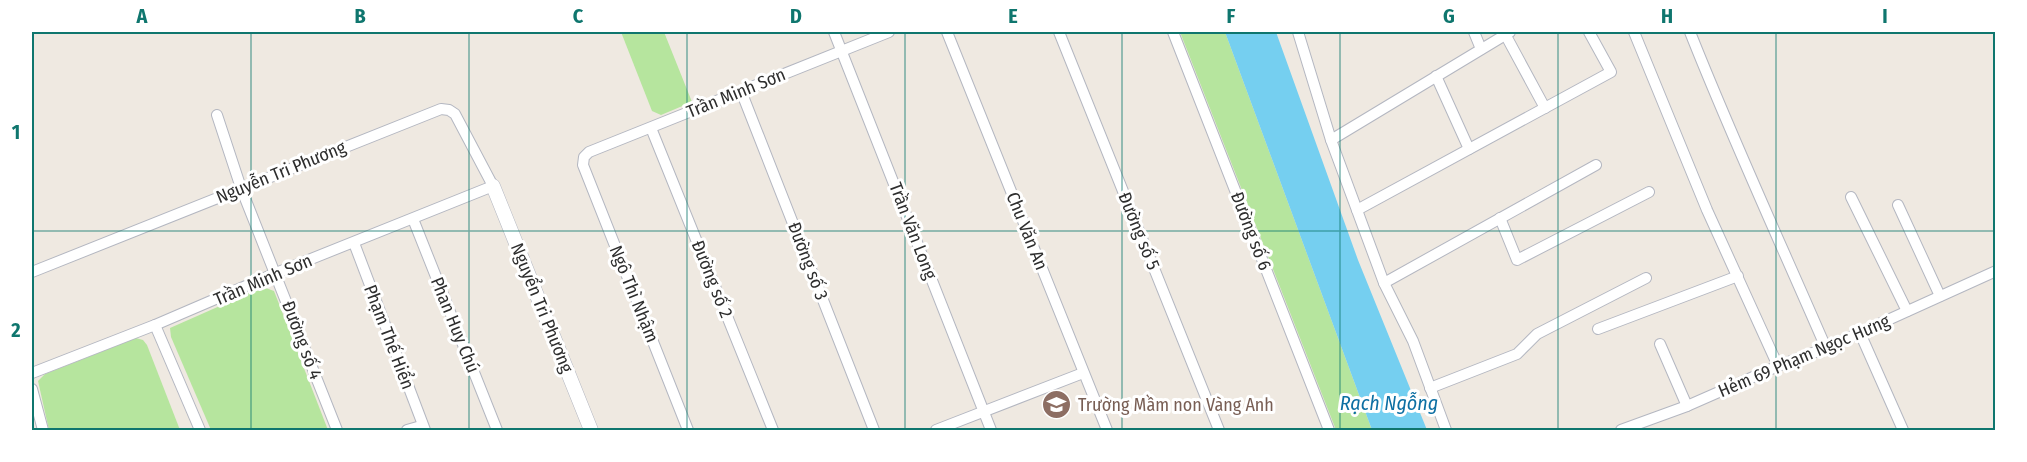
<svg xmlns="http://www.w3.org/2000/svg" width="2027" height="462" viewBox="0 0 2027 462" font-family="'Fira Sans Condensed',sans-serif">
	<rect width="100%" height="100%" fill="#efe9e1"/>
	<g fill="#b6e59e">
		<polygon points="621,32 664,32 692,102 661,115 652,111"/>
		<polygon points="1180,32 1225,32 1372,430 1336,430"/>
		<polygon points="263,287 274,291 328,430 211,430 171,337 170,328"/>
		<polygon points="136,338 143,340 147,345 180,430 49,430 38,381 45,374"/>
	</g>
	<polygon fill="#75cff0" points="1225,32 1276,32 1358,260 1427,430 1372,430"/>
	<g fill="none" stroke-linecap="round" stroke-linejoin="round">
		<defs>
			<g id="minor">
				<polyline points="834,32 991,430"/>
				<polyline points="947,32 1107,430"/>
				<polyline points="1059,32 1219,430"/>
				<polyline points="1173,32 1329,430"/>
				<polyline points="1298,32 1331,140"/>
				<polyline points="1474,32 1481,49"/>
				<polyline points="1634,32 1707,210 1778,366"/>
				<path d="M1690,32c42,106 90,210 136,316"/>
				<polyline points="1505,34 1545,108"/>
				<polyline points="1436,76 1469,149"/>
				<polyline points="741,91 874,430"/>
				<polyline points="217,115 241,188 337,430"/>
				<polyline points="651,128 773,430"/>
				<polyline points="1851,197 1907,311"/>
				<polyline points="1898,205 1940,296"/>
				<polyline points="1357,210 1611,72 1589,32"/>
				<polyline points="1500,218 1517,260 1649,192"/>
				<polyline points="413,219 497,430"/>
				<polyline points="354,243 425,430"/>
				<polyline points="32,272 441,109 449,110 455,114 493,186 276,273 155,325 32,373"/>
				<polyline points="1384,283 1331,140 1510,32"/>
				<polyline points="155,325 200,430"/>
				<polyline points="1598,329 1738,276"/>
				<polyline points="1860,333 1903,430"/>
				<polyline points="1660,344 1687,406"/>
				<polyline points="1430,388 1517,354 1537,334 1646,278"/>
				<polyline points="32,389 43,430"/>
				<polyline points="407,430 421,426 422,423"/>
				<polyline points="688,430 583,165 584,157 589,152 889,32"/>
				<polyline points="936,430 1083,373"/>
				<polyline points="1446,430 1413,341 1384,283 1596,165"/>
				<polyline points="1621,430 1687,406 1778,366 1826,348 1996,271"/>
			</g>
			<polyline id="tertiary" points="493,186 591,430"/>
		</defs>
		<use href="#minor" stroke="#b4b7c1" stroke-width="12"/>
		<use href="#tertiary" stroke="#b4b7c1" stroke-width="15"/>
		<use href="#minor" stroke="#fff" stroke-width="10"/>
		<use href="#tertiary" stroke="#fff" stroke-width="14"/>
	</g>
	<path fill="none" stroke="#0f766e" stroke-width="1.5" stroke-opacity="0.55" d="M251,32v398M469,32v398M687,32v398M905,32v398M1122,32v398M1340,32v398M1558,32v398M1776,32v398M32,231h1964"/>
	<defs>
		<symbol id="school-disc" viewBox="-11 -11 22 22"><circle r="9.5" fill="#8d6e63" stroke="#fff"/><path d="M0-5L7-2L0 1L-7-2ZM-4 1L0 2.5L4 1V4Q0 6-4 4Z" fill="#fff"/></symbol>
	</defs>
	<g fill-rule="evenodd">
		<use href="#school-disc" x="1040" y="388" width="33" height="33"/>
	</g>
	<g text-anchor="middle" stroke-width="6" stroke-linejoin="round" paint-order="stroke">
		<g font-size="18" fill="#2e2e2e" stroke="#fff">
			<text transform="translate(736 93) rotate(-22)" y="6">Trần Minh Sơn</text>
			<text transform="translate(281 172) rotate(-22)" y="6">Nguyễn Tri Phương</text>
			<text transform="translate(913 231) rotate(69)" y="6">Trần Văn Long</text>
			<text transform="translate(1027 231) rotate(68)" y="6">Chu Văn An</text>
			<text transform="translate(1139 231) rotate(68)" y="6">Đường số 5</text>
			<text transform="translate(1251 231) rotate(69)" y="6">Đường số 6</text>
			<text transform="translate(808 261) rotate(69)" y="6">Đường số 3</text>
			<text transform="translate(712 279) rotate(68)" y="6">Đường số 2</text>
			<text transform="translate(263 280) rotate(-23)" y="6">Trần Minh Sơn</text>
			<text transform="translate(634 294) rotate(68)" y="6">Ngô Thì Nhậm</text>
			<text transform="translate(542 308) rotate(68)" y="6">Nguyển Tri Phương</text>
			<text transform="translate(455 325) rotate(68)" y="6">Phan Huy Chú</text>
			<text transform="translate(389 337) rotate(69)" y="6">Phạm Thế Hiển</text>
			<text transform="translate(302 340) rotate(69)" y="6">Đường số 4</text>
			<text transform="translate(1804 356) rotate(-23)" y="6">Hẻm 69 Phạm Ngọc Hưng</text>
		</g>
		<g font-size="18" fill="#785e54" stroke="#fff" text-anchor="start">
			<text x="1078" y="411">Trường Mầm non Vàng Anh</text>
		</g>
		<g font-size="20" font-style="italic" fill="#0d6fa3" stroke="#fff">
			<text x="1389" y="410">Rạch Ngỗng</text>
		</g>
	</g>
	<rect width="2027" height="462" fill="none" stroke="#ffffff" stroke-width="66"/>
	<rect x="33" y="33" width="1961" height="396" fill="none" stroke="#0f766e" stroke-width="2"/>
	<g font-size="20" text-anchor="middle" font-weight="bold" fill="#0f766e">
		<text x="142" y="23">A</text>
		<text x="360" y="23">B</text>
		<text x="578" y="23">C</text>
		<text x="796" y="23">D</text>
		<text x="1013" y="23">E</text>
		<text x="1231" y="23">F</text>
		<text x="1449" y="23">G</text>
		<text x="1667" y="23">H</text>
		<text x="1885" y="23">I</text>
		<text x="16" y="139">1</text>
		<text x="16" y="337">2</text>
	</g>
</svg>
